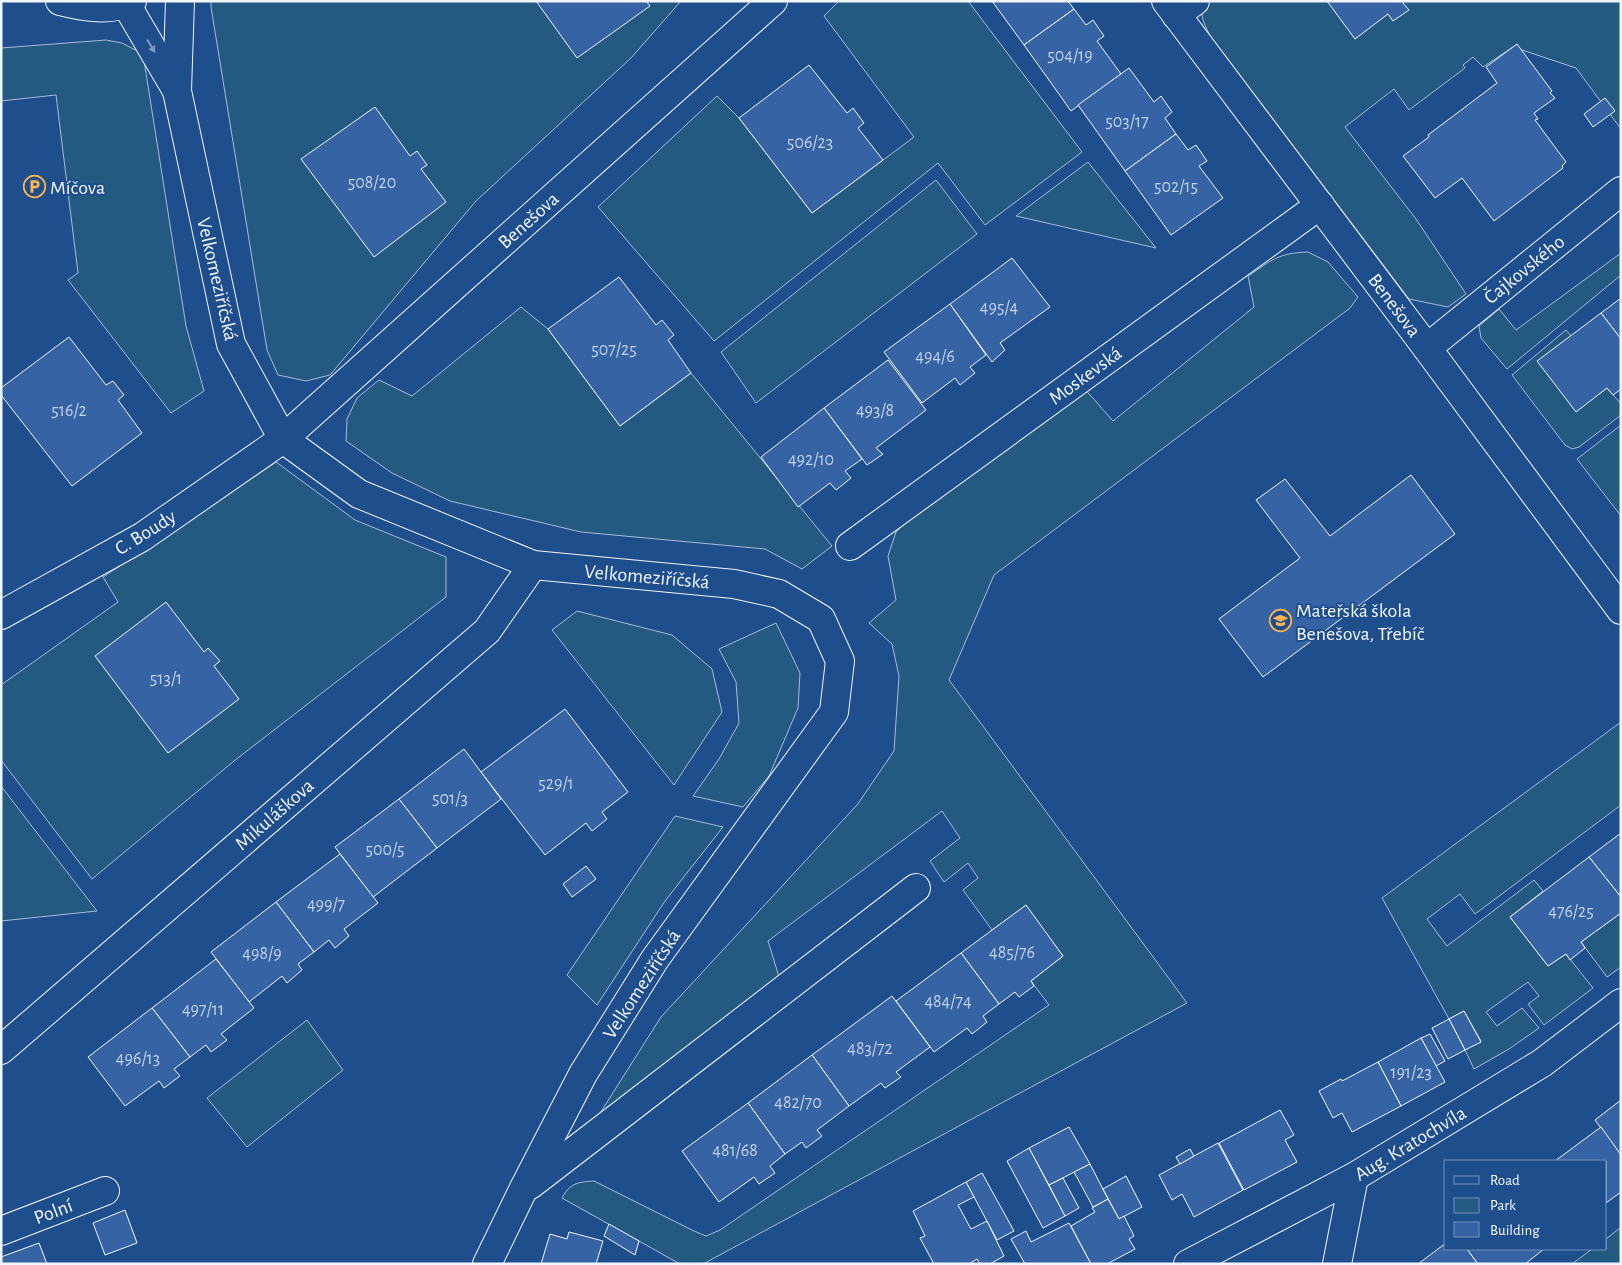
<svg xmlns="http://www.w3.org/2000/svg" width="1622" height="1265" viewBox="0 0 1622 1265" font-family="'Alegreya Sans',sans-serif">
	<rect width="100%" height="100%" fill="#1f4e8c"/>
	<g fill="#245a82" stroke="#a8bbd7">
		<polygon points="211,1 681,1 631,58 476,201 330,375 306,381 278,375 267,350 211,7"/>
		<polygon points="839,1 968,1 1082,152 985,225 938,163 714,341 598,207 717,96 739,118 812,213 914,137 824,16"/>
		<path d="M1201,1h420v128l-45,-61 -63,-21 -30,20 -10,-10 -10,8 2,3 -56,42 -15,-21 -49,38 71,92 50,75 -18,13 -39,-8 -197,-260c-7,-12 -12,-23 -11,-38z"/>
		<polygon points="106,40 122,43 143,54 186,326 204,391 171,413 68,280 78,273 56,95 1,101 1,48"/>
		<polygon points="1088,162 1156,248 1016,216"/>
		<polygon points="936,180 977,234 756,403 721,352"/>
		<path d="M1308,252l20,10 30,35 -8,11 -356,267 -45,105 238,323 -484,261h-23l-118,-66c8,-15 16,-16 32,-17l100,50 12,5 14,-6 329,-225 -18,-24 32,-25 -37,-50 -34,24 -29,-40 15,-12 -10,-15 -24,19 -14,-21 30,-23 -18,-27 -174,130 12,39 -183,138 64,-101 196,-212 37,-54 5,-75 -7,-32 -23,-21 27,-23 -8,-44 8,-24 21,-21 166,-124 30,34 141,-114 -6,-31c24,-16 30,-23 60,-24z"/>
		<polygon points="1621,253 1621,275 1507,369 1481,338 1479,326 1499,309 1516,330"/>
		<polygon points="521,307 548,329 620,426 691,373 832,546 802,569 765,549 581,532 450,501 392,473 346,441 347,419 357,398 379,380 412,396"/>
		<polygon points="1566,330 1571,336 1576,411 1607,388 1621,404 1621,415 1579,447 1572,449 1565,445 1512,375"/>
		<polygon points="1621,425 1621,516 1577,459"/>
		<polygon points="276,462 355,520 446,557 446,597 234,761 92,879 1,760 1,685 118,602 103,577"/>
		<polygon points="577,611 672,635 712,669 722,712 674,785 552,630"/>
		<polygon points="776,623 800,673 798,708 769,776 743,807 693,796 719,759 739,723 736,682 719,649"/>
		<polygon points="1621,722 1621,805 1475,914 1460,894 1427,919 1447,946 1534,880 1543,891 1510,917 1548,966 1566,954 1593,988 1544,1025 1528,1004 1539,996 1528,982 1486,1012 1497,1026 1522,1008 1539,1028 1509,1049 1474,1069 1465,1050 1481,1041 1464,1011 1449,1019 1382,898"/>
		<polygon points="1,786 97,911 1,921"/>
		<polygon points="675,816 723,827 665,901 597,1005 567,975"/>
		<polygon points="1621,913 1621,967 1607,977 1581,942"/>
		<polygon points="307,1020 343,1070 247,1147 207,1098"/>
		<polygon points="1621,1227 1621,1264 1572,1264 1592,1249 1606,1249 1606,1239"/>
	</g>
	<g fill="#3563a3" stroke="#f2f6ff">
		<polygon points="536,1 646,1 650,6 577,58"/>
		<polygon points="992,1 1068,1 1074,9 1024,45"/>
		<polygon points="1327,1 1405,1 1403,3 1409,10 1393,21 1388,14 1355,39"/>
		<polygon points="1074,9 1086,25 1093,20 1104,36 1097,41 1121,74 1071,111 1024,45"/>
		<polygon points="1517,44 1552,91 1550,93 1555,98 1534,113 1538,119 1535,120 1566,162 1562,166 1563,168 1494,221 1462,178 1435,198 1403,156 1429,137 1428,135 1497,83 1486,67"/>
		<polygon points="809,65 847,113 853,108 864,123 858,128 883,160 812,213 739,118"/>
		<polygon points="1129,68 1154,102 1161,96 1172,112 1165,118 1176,134 1125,171 1078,105"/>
		<polygon points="1605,98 1615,111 1593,127 1584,114"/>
		<polygon points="375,107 410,156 417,151 427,165 421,169 446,202 374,257 301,159"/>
		<polygon points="1176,134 1188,150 1196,145 1207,161 1199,166 1223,198 1171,235 1125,171"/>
		<polygon points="1012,258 1050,307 1000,343 1005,350 992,362 950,304"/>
		<polygon points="619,277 656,325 662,320 674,335 668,340 691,373 620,426 548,329"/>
		<polygon points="1621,298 1621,339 1601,313"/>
		<polygon points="950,304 986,355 970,367 975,373 960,385 955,378 922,403 884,352"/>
		<polygon points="1601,313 1621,339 1621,389 1613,395 1607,388 1576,412 1537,361"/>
		<polygon points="69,337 106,385 113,381 124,395 118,400 142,433 72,486 1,395 1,388"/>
		<polygon points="888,360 926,410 876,448 883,454 867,465 824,408"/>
		<polygon points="824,408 862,459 845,471 851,478 836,490 830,483 798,507 761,457"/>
		<polygon points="1411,475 1455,534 1263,677 1219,619 1300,558 1256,500 1285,479 1330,536"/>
		<polygon points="166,602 204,652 208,648 220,661 214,666 239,699 168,753 95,656"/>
		<polygon points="565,709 628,792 602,812 607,819 592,831 586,823 545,855 481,772"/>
		<polygon points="464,749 501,799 437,848 399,799"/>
		<polygon points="399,799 437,848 373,897 335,847"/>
		<polygon points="1621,833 1621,897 1589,857"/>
		<polygon points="340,854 378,903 344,929 349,936 335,948 329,940 314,952 276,902"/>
		<polygon points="1589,857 1621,897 1621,913 1581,942 1585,948 1570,960 1566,954 1548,966 1510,917"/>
		<polygon points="586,866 596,879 572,897 563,884"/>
		<polygon points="276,902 314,952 298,964 302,970 287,983 282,976 249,1002 211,952"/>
		<polygon points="1026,905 1063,956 1031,981 1034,986 1019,997 1015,992 999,1004 961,953"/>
		<polygon points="961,953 999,1004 983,1016 987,1022 972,1034 967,1028 934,1052 896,1001"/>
		<polygon points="216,959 254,1008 221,1034 227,1040 211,1052 206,1045 190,1057 152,1008"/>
		<polygon points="892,996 930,1047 896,1072 901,1077 885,1088 881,1083 849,1106 812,1055"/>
		<polygon points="152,1008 190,1057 174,1069 180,1076 164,1088 159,1081 125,1106 88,1057"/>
		<polygon points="1464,1011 1481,1042 1465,1050 1449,1019"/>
		<polygon points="1449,1019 1465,1050 1448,1059 1432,1028"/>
		<polygon points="1430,1034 1445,1061 1436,1066 1421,1038"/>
		<polygon points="1421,1038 1445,1082 1401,1106 1378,1062"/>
		<polygon points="812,1055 849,1106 817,1130 822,1136 806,1148 802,1142 785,1154 748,1103"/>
		<polygon points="1378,1062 1401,1106 1352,1132 1342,1113 1333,1118 1319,1091 1341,1079 1342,1081"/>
		<polygon points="1621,1100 1621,1155 1595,1120"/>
		<polygon points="748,1103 785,1154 770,1166 775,1173 759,1184 754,1177 719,1202 682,1151"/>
		<polygon points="1280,1110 1294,1135 1285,1140 1297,1162 1244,1190 1219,1143"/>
		<polygon points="1069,1127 1090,1164 1049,1185 1029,1148"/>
		<polygon points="1601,1127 1621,1155 1621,1192 1606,1203 1606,1161 1555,1161"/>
		<polygon points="1218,1143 1243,1190 1194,1217 1182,1194 1172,1200 1159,1175"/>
		<polygon points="1029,1148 1065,1216 1043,1228 1007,1161"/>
		<polygon points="1190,1149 1194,1156 1180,1164 1176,1157"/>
		<polygon points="1090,1164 1108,1199 1093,1207 1074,1172"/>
		<polygon points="982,1173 1014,1231 997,1240 966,1182"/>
		<polygon points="1126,1176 1142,1207 1119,1219 1103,1189"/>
		<polygon points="1063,1178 1079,1208 1065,1216 1049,1185"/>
		<polygon points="966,1182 974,1197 958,1205 971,1229 987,1221 1004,1256 990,1264 980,1264 977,1259 969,1264 934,1264 920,1238 925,1236 913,1211"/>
		<polygon points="1108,1199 1119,1219 1124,1216 1134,1236 1129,1239 1135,1249 1107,1264 1091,1264 1071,1226 1095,1212 1092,1208"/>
		<polygon points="125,1210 137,1243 105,1255 93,1223"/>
		<polygon points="1069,1223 1091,1264 1025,1264 1011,1239 1026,1231 1031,1242"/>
		<polygon points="609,1224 639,1241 635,1255 604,1236"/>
		<polygon points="569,1232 603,1241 596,1264 541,1264 550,1234 567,1239"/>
		<polygon points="39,1243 47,1264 1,1264 1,1257"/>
		<polygon points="1446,1243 1446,1249 1467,1249 1478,1264 1418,1264"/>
		<polygon points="1467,1249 1544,1249 1525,1264 1478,1264"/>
	</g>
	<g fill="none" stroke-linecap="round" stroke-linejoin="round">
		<defs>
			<g id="minor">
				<polyline points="180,1 177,91 231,344 283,439 359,494 533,565 734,584 779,594 821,619 840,661 834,712 655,959 583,1074 523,1190 487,1264"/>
				<polyline points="1166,1 1427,348 1621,610"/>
				<polyline points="1176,15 1195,1"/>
				<polyline points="1427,348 1621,191"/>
				<polyline points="850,546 1320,205"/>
				<polyline points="1,615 142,537 283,439 773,1"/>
				<polyline points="1,1050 487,631 533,565"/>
				<polyline points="530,1185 916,888"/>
				<polyline points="1,1231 105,1191"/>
				<polyline points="1188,1264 1354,1177 1542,1063 1621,1003"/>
				<polyline points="1337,1264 1354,1177"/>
			</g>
			<g id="tertiary">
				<path d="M60,1c23,6 49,11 72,0"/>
				<polyline points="126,4 177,91"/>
			</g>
		</defs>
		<use href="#minor" stroke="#f2f6ff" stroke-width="30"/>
		<use href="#tertiary" stroke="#f2f6ff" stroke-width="30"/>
		<use href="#minor" stroke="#1f4e8c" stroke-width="28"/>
		<use href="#tertiary" stroke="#1f4e8c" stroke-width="28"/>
	</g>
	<defs><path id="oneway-solid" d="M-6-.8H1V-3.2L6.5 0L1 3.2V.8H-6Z" transform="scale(1.25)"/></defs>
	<use fill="#7e9ac0" href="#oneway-solid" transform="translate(151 46) rotate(59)"/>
	<defs>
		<symbol id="parking-ring" viewBox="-11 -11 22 22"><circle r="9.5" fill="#1f4e8c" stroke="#ffb74d" stroke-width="1.5"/><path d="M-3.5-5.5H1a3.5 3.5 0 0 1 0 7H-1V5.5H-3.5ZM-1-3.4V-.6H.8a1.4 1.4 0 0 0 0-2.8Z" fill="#ffb74d"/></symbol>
		<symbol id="school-ring" viewBox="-11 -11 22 22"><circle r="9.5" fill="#1f4e8c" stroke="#ffb74d" stroke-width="1.5"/><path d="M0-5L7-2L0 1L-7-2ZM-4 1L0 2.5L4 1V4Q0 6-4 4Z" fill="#ffb74d"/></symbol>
	</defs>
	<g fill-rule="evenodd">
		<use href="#parking-ring" x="22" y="174" width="25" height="25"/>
		<use href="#school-ring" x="1268" y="608" width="25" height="25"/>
	</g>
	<g text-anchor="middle" stroke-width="4" stroke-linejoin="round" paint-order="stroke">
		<g font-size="18" fill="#c3d1e8">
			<text x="1070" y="61">504/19</text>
			<text x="1127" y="127">503/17</text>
			<text x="810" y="148">506/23</text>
			<text x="372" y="188">508/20</text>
			<text x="1176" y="192">502/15</text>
			<text x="999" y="313">495/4</text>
			<text x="614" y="355">507/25</text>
			<text x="935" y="362">494/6</text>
			<text x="69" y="416">516/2</text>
			<text x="875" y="416">493/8</text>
			<text x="811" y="465">492/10</text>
			<text x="166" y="684">513/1</text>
			<text x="556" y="789">529/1</text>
			<text x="450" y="804">501/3</text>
			<text x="385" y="855">500/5</text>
			<text x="326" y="910">499/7</text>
			<text x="1571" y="917">476/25</text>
			<text x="1012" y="958">485/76</text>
			<text x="262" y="959">498/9</text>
			<text x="948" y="1007">484/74</text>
			<text x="203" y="1015">497/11</text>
			<text x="870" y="1054">483/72</text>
			<text x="138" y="1064">496/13</text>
			<text x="1411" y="1078">191/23</text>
			<text x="798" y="1108">482/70</text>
			<text x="735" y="1156">481/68</text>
		</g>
		<g font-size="20" fill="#f2f6ff" stroke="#1f4e8c" text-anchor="start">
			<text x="50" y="194">Míčova</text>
			<text x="1296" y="617">Mateřská škola<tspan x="1296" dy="23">Benešova, Třebíč</tspan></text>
		</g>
		<g font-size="20" fill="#f2f6ff" stroke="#1f4e8c">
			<text transform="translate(528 220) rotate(-42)" y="7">Benešova</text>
			<text transform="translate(1524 269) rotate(-39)" y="7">Čajkovského</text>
			<text transform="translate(218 279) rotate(77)" y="7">Velkomeziříčská</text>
			<text transform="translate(1395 305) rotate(53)" y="7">Benešova</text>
			<text transform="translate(1085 375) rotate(-36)" y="7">Moskevská</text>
			<text transform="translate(145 532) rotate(-32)" y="7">C. Boudy</text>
			<text transform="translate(647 576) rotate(5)" y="7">Velkomeziříčská</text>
			<text transform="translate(274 814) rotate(-41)" y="7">Mikuláškova</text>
			<text transform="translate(641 984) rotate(-57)" y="7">Velkomeziříčská</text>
			<text transform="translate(1410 1143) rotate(-31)" y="7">Aug. Kratochvíla</text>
			<text transform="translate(53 1211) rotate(-21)" y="7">Polní</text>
		</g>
	</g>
	<rect width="1622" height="1265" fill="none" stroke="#f2f6ff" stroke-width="5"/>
	<rect x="1444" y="1160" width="162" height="90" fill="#1f4e8c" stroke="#7391ba"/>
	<rect x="1454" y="1176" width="25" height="8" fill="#1f4e8c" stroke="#7391ba"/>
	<text x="1490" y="1185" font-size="15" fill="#f2f6ff">Road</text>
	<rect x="1454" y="1198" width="25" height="15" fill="#245a82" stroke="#7391ba"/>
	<text x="1490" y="1210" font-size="15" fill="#f2f6ff">Park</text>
	<rect x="1454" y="1222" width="25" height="15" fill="#3563a3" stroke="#7391ba"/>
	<text x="1490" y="1235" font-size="15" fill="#f2f6ff">Building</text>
</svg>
